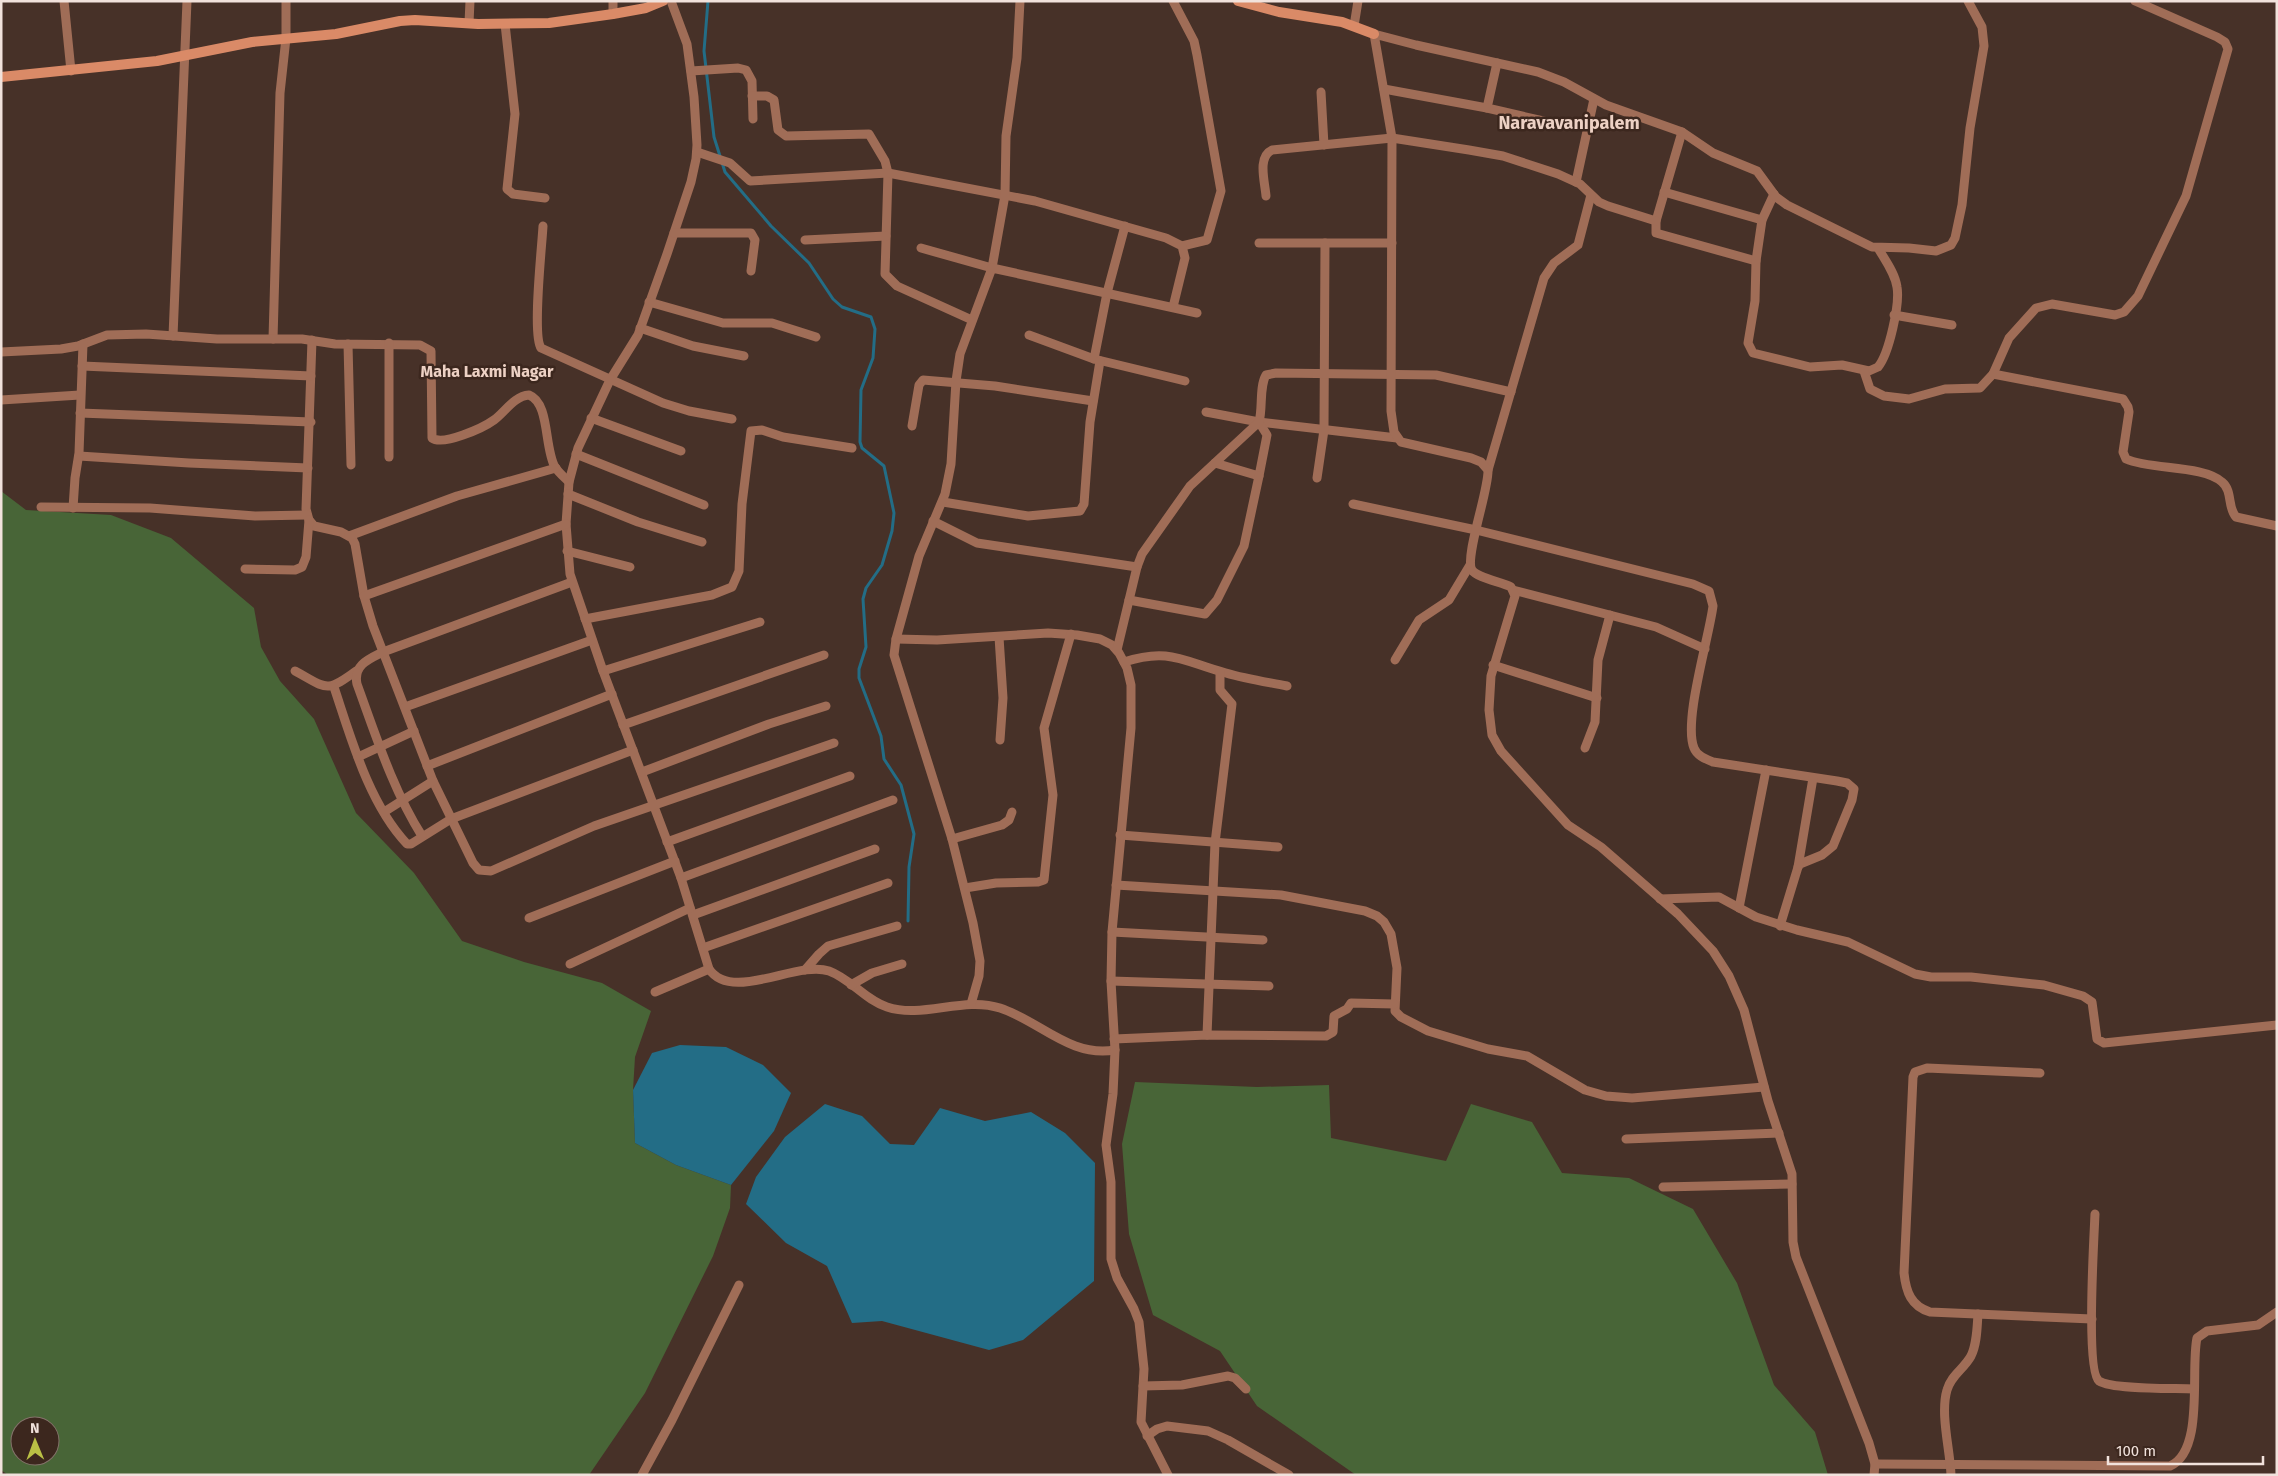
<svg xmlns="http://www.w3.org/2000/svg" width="2278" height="1476" viewBox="0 0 2278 1476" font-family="'Fira Sans',sans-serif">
	<rect width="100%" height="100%" fill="#473128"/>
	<g fill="#486537" fill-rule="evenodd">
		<path d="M1,491l25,19 85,5 60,23 83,70 7,39 19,34 34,38 42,94 58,60 48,68 62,21 78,21 49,28 -16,46 -2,33 2,53 41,22 55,20 -1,23 -17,48 -68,137 -56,82h-581l-7,-5zM20,1426h30v30h-30z"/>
		<polygon points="1135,1082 1257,1087 1329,1085 1331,1138 1446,1161 1471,1104 1532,1122 1562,1173 1629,1178 1693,1209 1737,1283 1774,1385 1815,1432 1828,1475 1356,1475 1257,1406 1220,1351 1153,1315 1129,1234 1122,1144"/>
	</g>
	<g fill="#236d86">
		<polygon points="680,1045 726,1047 763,1065 791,1093 774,1131 731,1185 676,1165 635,1143 633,1090 652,1053"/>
		<polygon points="825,1104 862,1116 890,1144 914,1145 940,1108 985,1121 1031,1112 1065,1133 1095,1163 1094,1281 1023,1340 989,1350 882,1321 852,1323 827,1266 786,1243 746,1204 756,1177 785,1137"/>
	</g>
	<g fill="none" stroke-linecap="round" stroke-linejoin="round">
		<polyline stroke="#236d86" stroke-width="3" points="708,1 704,51 714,137 725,172 771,226 809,263 833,299 842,307 871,317 875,329 873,358 861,390 860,442 862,448 884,466 894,513 892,531 882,565 866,588 863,599 866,647 859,669 859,678 881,736 884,759 901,785 914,834 909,867 908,921"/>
		<g stroke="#a06d57" stroke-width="9">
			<polyline points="64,1 71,71"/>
			<path d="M671,1l16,43 7,53 3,48 -1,14 -5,23 -24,72 -29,81 -28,45 -32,68 -9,34 -3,42 4,50 33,97 78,207 28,91c23,34 88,-9 120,2 22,8 36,29 58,36 36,12 76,-11 113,1 40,13 70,50 115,42"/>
			<polyline points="1173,1 1194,41 1197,55 1221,191 1207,240 1182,246"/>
			<polyline points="613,14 613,1"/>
			<polyline points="469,23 470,1"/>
			<polyline points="505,24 515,114 507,189 513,194 545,198"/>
			<polyline points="1354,26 1358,1"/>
			<polyline points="1497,63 1487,108 1561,125"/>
			<polyline points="691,71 738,68 746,70 752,81 753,119"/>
			<polyline points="1384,89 1487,108"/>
			<polyline points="1321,92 1324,145"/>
			<polyline points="752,96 767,96 774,100 778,130 786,136 869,134 885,161 888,173 885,274 897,286 972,320"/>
			<polyline points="1682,132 1656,221 1656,233 1756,261"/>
			<polyline points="697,152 730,163 750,181 888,173 1035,201 1166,238 1182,246 1185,258 1173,307"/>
			<polyline points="1576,182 1594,99"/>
			<polyline points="1664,192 1762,220"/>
			<path d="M1774,194l-12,26 -6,41 -1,40 -7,42 5,10 57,14 32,-2 27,6 9,-4c11,-13 22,-63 19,-80 -2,-14 -12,-27 -19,-39"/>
			<path d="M1266,196c-1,-14 -9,-39 6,-46l120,-12 77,12 34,6 55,18 22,10 19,18 9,4 48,15"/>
			<path d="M543,226c-1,20 -11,109 -2,122l122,55 26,8 43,8"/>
			<polyline points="674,233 751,233 755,240 751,271"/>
			<polyline points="805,240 886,236"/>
			<polyline points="1259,243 1392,243"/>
			<polyline points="921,248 992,268 1005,195 1006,136 1017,58 1020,1"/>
			<polyline points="649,302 723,323 772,323 816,337"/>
			<polyline points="1894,315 1952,325"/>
			<polyline points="640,328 693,346 744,356"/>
			<polyline points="1029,335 1094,359 1185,381"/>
			<polyline points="173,336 187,1"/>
			<polyline points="273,339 280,93 286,38 286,1"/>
			<polyline points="312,340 306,509 309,520 314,526 341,532 352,538 355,544 364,596 373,626 433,781 473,863 479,870 491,871 594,826 834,743"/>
			<polyline points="348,344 351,465"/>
			<path d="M1,352l60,-3 17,-3 29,-11 39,-1 71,5h85l33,5 85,1 11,6 1,87c11,8 51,-10 62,-18 11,-8 20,-24 35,-25 21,8 15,53 26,72 4,6 9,10 14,15"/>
			<polyline points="1094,359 1107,293 1125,226"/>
			<polyline points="82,366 311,376"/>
			<polyline points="1864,371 1870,389 1884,396 1909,399 1945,389 1980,388 1993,374 2009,338 2036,308 2052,304 2115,315 2124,312 2138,296 2186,196 2228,49 2225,42 2217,37 2135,1"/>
			<path d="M1993,374l130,25 5,8 1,5 -6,40 3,7c25,11 77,6 96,23 11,9 5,25 14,35l41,9"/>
			<polyline points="1,400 80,395"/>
			<polyline points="1206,412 1259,422 1397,438"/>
			<polyline points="80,413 311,422"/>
			<polyline points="591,418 681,451"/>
			<polyline points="912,426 919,385 923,380 995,386 1093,401"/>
			<polyline points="576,454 704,505"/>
			<polyline points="79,456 189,463 308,468"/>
			<polyline points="389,457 389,343"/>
			<polyline points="1215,463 1259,476 1267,435 1259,422"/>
			<polyline points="1488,470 1544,278 1554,263 1578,245 1591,195"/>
			<polyline points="1317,478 1324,430 1325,243"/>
			<polyline points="568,494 638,522 702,542"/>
			<polyline points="943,502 1028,516 1080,511 1084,504 1090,422 1100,361"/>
			<path d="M1353,504l123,26 217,54 16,7 4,15c-4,32 -30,115 -19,142 3,8 12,11 19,14l124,19 10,2 7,6 -2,11 -19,46 -11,9 -22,9 -2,3 -18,59"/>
			<polyline points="41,507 150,508 255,516 307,515"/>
			<polyline points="73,508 75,478 79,453 83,344"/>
			<polyline points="933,521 977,543 1137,567"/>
			<polyline points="349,536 457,496 556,468"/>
			<polyline points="567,551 630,567"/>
			<polyline points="245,569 295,570 302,567 306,557 309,520"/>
			<polyline points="1513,590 1656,627 1705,649"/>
			<polyline points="364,596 566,524"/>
			<polyline points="1129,600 1205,614 1217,600 1244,546 1259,476"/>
			<polyline points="585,619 712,595 732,587 739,571 742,504 751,431 762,430 783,437 852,448"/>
			<polyline points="999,637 1003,698 1000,740"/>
			<polyline points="896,639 937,640 1048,633 1077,635 1100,639 1112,645 1119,653 1127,668 1131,685 1131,728 1112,932 1111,981 1115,1050 1113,1094 1106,1145 1111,1182 1111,1259 1117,1278 1134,1309 1139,1322 1144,1369 1141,1422 1168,1475"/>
			<path d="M1117,650l20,-83 5,-13 48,-68 69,-64c4,-14 0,-35 7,-47l10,-2 160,2 75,17"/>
			<polyline points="1395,660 1419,620 1449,600 1470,565"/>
			<path d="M1124,662c46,-15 60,0 102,11 20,6 41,9 61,13"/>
			<polyline points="1493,665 1597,698"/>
			<path d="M295,671c32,17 30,23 61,0"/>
			<polyline points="603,671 760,622"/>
			<path d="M334,687c17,51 35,117 73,157h4l40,-25 182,-69"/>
			<polyline points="405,707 592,640"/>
			<polyline points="623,725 824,655"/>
			<polyline points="1585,748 1595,722 1598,660 1610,615"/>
			<polyline points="358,757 414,731"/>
			<polyline points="427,766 612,694"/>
			<polyline points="642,772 769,724 826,706"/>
			<polyline points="384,812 433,781"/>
			<polyline points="1120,835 1278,847"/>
			<path d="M422,836c-29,-46 -46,-100 -65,-152 -4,-19 12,-25 26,-32l189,-70"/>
			<polyline points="952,839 1002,825 1009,820 1012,812"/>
			<polyline points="667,842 850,776"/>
			<polyline points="1798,867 1813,778"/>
			<polyline points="681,878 893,800"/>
			<polyline points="1116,885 1281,895 1365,911 1377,916 1384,922 1391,934 1397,968 1395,1011 1401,1017 1428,1031 1488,1049 1527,1056 1585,1090 1606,1096 1632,1098 1764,1087"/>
			<polyline points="965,888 996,883 1038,882 1044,880 1053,795 1044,728 1071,634"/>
			<polyline points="1660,899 1719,897 1756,917 1797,930 1848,942 1915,974 1931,977 1971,977 2044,985 2083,996 2092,1002 2097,1039 2104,1043 2277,1025"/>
			<polyline points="1739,908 1766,770"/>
			<polyline points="693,915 875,849"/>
			<polyline points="529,918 675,861"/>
			<polyline points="1112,932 1263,940"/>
			<polyline points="703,948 888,883"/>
			<polyline points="570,964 690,908"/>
			<polyline points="805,970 819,954 828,946 897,926"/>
			<polyline points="1111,981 1269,986"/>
			<polyline points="851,985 872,973 902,964"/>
			<polyline points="655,992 709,969"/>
			<polyline points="971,1004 979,976 980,961 973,923 952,839 894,655 896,639 919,556 945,494 951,464 956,381 960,354 992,268 1197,313"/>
			<polyline points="1207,1035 1215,843 1232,704 1220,690 1220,672"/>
			<polyline points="1114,1039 1207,1035 1326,1036 1333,1032 1334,1016 1347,1009 1351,1003 1394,1004"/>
			<path d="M2040,1073l-113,-5 -12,4 -2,5 -9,196c2,19 7,33 26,39l162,7"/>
			<polyline points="1626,1139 1779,1133"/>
			<polyline points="1663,1187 1792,1184"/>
			<path d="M2095,1214c-1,22 -9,158 4,167 14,9 76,7 95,8"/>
			<polyline points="1143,1386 1182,1385 1228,1376 1235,1378 1246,1389"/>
			<polyline points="1147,1436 1157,1429 1167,1426 1208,1431 1228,1440 1289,1475"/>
			<path d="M1875,1464l295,2c35,-15 20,-97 27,-128l10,-7 51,-6 19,-13"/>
			<polyline points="642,1475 672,1420 739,1285"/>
			<path d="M1874,1475l1,-11 -6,-21 -73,-186 -3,-15 -1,-68 -24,-73 -24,-91 -15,-34 -16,-25 -35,-37 -77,-67 -33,-22 -67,-74 -9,-16 -3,-25 2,-34 24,-80 -4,-9c-9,-5 -34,-9 -39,-17 -8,-12 17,-80 16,-100l-7,-8 -10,-4 -70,-16 -7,-10 -3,-21 1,-273 -18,-104 42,11 122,27 26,10 42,23 76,27 31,21 44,18 19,26 11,8 85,42 37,1 27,3 15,-6 4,-7 7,-33 8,-77 14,-82 -2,-19 -14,-26"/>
			<path d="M1951,1475c-1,-26 -11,-61 -4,-85 4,-15 17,-21 24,-34 6,-12 6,-28 7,-42"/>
		</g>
		<g stroke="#da8a67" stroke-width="10">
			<polyline points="1238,1 1279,12 1342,22 1374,34"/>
			<polyline points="1,77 157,61 252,42 336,34 400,21 415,20 478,24 549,23 613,14 646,8 663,1"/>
		</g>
	</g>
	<g text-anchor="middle" stroke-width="5" stroke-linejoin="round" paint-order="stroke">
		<g font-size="16" font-weight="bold" fill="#edd1c4" stroke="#3c271e">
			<text x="487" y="377">Maha Laxmi Nagar</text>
		</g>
		<g font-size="18" font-weight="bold" fill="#edd1c4" stroke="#3c271e">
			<text x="1569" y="129">Naravavanipalem</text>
		</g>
	</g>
	<rect width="2278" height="1476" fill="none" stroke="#f1e2dc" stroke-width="5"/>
	<g transform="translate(35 1441) rotate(359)"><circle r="24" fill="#3c271e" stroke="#84726a"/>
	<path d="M0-4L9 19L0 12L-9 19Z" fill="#bac045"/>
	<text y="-8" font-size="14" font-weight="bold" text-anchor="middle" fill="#f1e2dc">N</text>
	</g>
	<path d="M2108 1456v8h155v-8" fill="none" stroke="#f1e2dc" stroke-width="2.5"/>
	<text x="2116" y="1456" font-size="15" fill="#f1e2dc" stroke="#3c271e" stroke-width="4" paint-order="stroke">100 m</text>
</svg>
